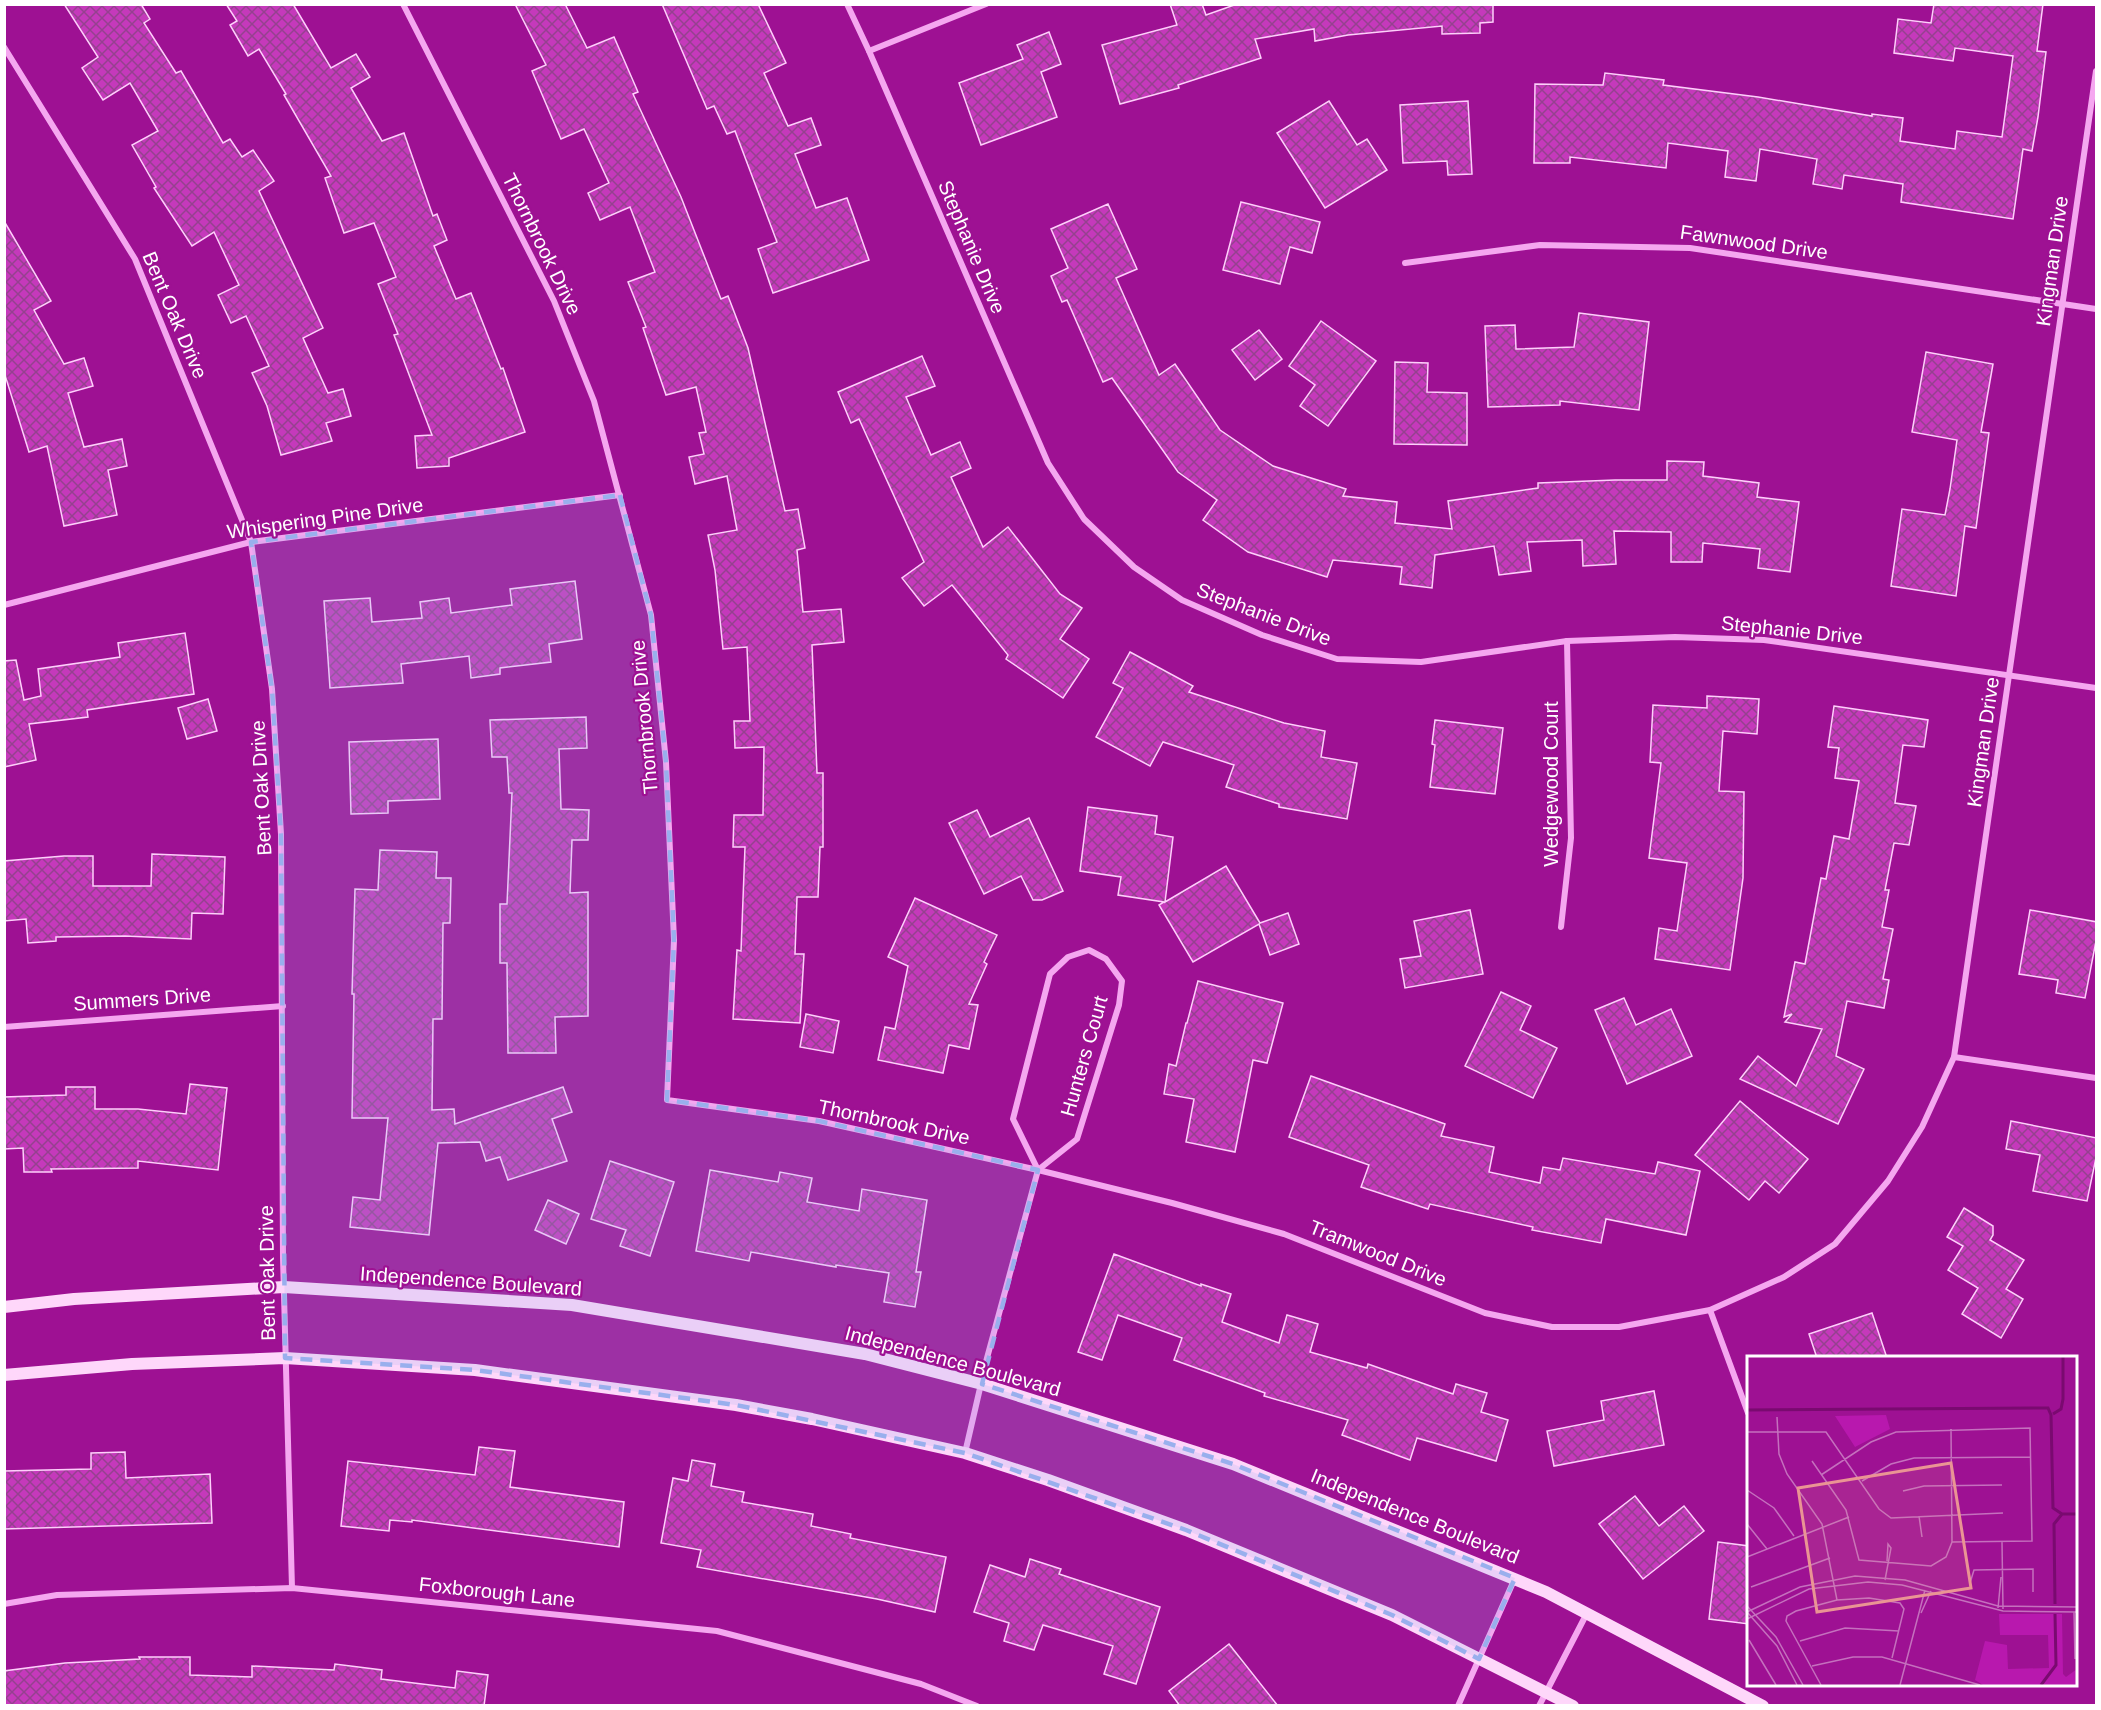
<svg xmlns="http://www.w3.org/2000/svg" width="2101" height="1710" viewBox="0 0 2101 1710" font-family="Helvetica,sans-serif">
	<defs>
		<pattern id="building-cross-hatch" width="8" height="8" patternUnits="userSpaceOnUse" patternTransform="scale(1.5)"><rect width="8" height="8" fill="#c539bb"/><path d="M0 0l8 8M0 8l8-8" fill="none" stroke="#95418f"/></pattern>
	</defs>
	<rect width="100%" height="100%" fill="#9e1193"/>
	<g fill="url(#building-cross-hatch)" stroke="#fecffb" stroke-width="1.5">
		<polygon points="64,4 141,4 150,19 144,23 176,73 181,71 223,143 230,139 242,157 253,150 274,181 259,191 323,328 303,338 328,393 343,389 351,416 326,423 332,441 281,455 267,406 252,373 269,366 246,316 231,323 218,295 239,285 214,232 192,246 154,188 156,187 132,145 158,131 130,83 103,100 82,68 98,57"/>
		<polygon points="226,4 293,4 331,68 356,54 370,77 351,88 382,141 404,133 433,216 437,214 447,240 434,246 456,299 471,293 501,369 503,368 525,432 449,458 449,466 417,468 415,436 432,435 394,335 398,334 378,284 396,277 374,223 344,233 325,178 331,176 284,95 286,94 259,49 248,56 230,25 237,21"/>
		<polygon points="515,4 565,4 587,48 614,37 638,92 633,94 681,197 721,299 728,296 748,348 785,511 798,509 805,548 797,550 803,612 841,609 844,642 812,645 817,773 823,773 823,847 820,847 818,897 797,897 795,954 804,954 800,1023 733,1019 737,950 741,951 745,847 733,847 734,815 763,815 764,747 735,748 734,721 750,721 747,647 723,649 715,570 708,535 737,530 727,476 695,484 689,457 704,454 699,433 706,432 696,387 666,395 643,328 646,327 628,282 655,272 630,207 600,220 588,193 609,183 584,129 561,139 532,71 546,65"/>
		<polygon points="662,4 758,4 786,63 764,73 788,126 811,118 821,145 795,154 816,208 847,198 869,260 773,293 758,249 777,242 735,131 727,134 714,106 707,109"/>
		<polygon points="1170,4 1202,4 1206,15 1237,4 1493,4 1493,22 1480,23 1480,33 1442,34 1442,26 1348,35 1315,41 1314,29 1255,39 1261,58 1178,85 1179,88 1120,104 1102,45 1177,25"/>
		<polygon points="1934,4 2043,4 2037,51 2046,52 2038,117 2032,151 2023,149 2013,219 1901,202 1903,184 1844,175 1842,189 1813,184 1817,159 1760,149 1756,181 1725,177 1728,151 1668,143 1666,168 1570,157 1570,163 1534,163 1535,84 1603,85 1605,73 1664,80 1663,85 1758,97 1872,116 1872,114 1903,118 1900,141 1955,149 1957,131 2002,137 2013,56 1955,48 1953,61 1894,53 1898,19 1931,23"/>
		<polygon points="1049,32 1061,64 1041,72 1057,117 981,145 959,83 1023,59 1017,45"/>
		<polygon points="1329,101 1357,145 1367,139 1387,170 1325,208 1277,133"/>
		<polygon points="1468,101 1472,174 1448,175 1447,161 1403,163 1400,105"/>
		<polygon points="1241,202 1320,222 1312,253 1290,247 1280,284 1223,270"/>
		<polygon points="1108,204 1137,269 1116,278 1159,375 1175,364 1220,430 1273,466 1346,489 1343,496 1397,502 1395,523 1452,529 1448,501 1538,488 1538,483 1615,480 1667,480 1667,461 1704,462 1703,476 1759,483 1757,497 1799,502 1790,572 1758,568 1760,549 1703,543 1702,562 1671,562 1671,532 1614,531 1616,564 1583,566 1582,540 1527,542 1531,571 1499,575 1494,546 1435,555 1432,588 1400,584 1402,567 1333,560 1327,577 1248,552 1203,520 1217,500 1178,472 1112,378 1103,382 1067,300 1062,302 1051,276 1068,268 1051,229"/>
		<polygon points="4,221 51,301 34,310 64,364 84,358 93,386 68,393 84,447 122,439 127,466 108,470 117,515 64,526 47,446 29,452 4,372"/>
		<polygon points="1579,313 1649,322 1639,410 1560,401 1560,405 1488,407 1485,326 1515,325 1516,349 1574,347"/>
		<polygon points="1321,321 1376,361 1328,426 1300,406 1315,385 1289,366"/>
		<polygon points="1259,330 1282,359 1255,380 1232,350"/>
		<polygon points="1926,352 1993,364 1981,432 1989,433 1976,528 1965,526 1956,596 1891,586 1902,509 1945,515 1950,489 1957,440 1912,432"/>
		<polygon points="922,356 935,386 906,397 931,455 960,442 971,468 951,477 983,547 1008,527 1060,594 1082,608 1060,639 1089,659 1063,698 1006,659 1008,655 952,585 924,606 902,578 924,562 859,419 851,423 838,392"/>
		<polygon points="1395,362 1428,363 1427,392 1467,393 1467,445 1394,444"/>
		<polygon points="575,581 582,639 549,644 551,662 500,668 500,674 471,678 469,656 401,664 403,683 330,688 324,601 370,598 372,622 422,618 420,602 449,598 451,613 512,605 510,589"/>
		<polygon points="185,633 194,694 87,710 88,717 29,724 36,760 4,767 4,661 16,660 24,700 41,696 38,669 120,657 118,643"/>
		<polygon points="1130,652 1193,686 1189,692 1284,723 1325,731 1321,757 1357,763 1347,819 1279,807 1279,804 1226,787 1234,765 1163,742 1150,766 1096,737 1123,688 1113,683"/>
		<polygon points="1707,696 1759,699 1757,734 1723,731 1719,791 1744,792 1743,878 1730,970 1655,959 1659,928 1677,931 1687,863 1649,858 1661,763 1650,762 1653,705 1707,708"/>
		<polygon points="208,699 217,731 187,739 178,708"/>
		<polygon points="1834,706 1928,720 1924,747 1903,745 1895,803 1916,806 1909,845 1894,843 1885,890 1889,890 1882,927 1893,929 1883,979 1889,980 1884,1008 1847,1001 1836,1056 1864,1069 1838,1124 1740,1079 1758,1056 1796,1086 1822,1029 1785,1022 1792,1014 1784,1017 1795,962 1805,964 1821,878 1826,879 1834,836 1849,839 1859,781 1835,778 1839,748 1828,747"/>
		<polygon points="586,717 587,748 559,749 561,809 589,810 588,840 572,840 570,893 588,892 588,1016 555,1017 556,1053 508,1053 507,963 500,963 500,904 507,904 512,793 509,793 507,757 492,757 490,720"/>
		<polygon points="1435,720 1503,728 1495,794 1430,787 1435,745 1432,744"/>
		<polygon points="438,739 440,799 388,801 388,813 351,814 349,742"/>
		<polygon points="1088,807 1157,816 1155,834 1173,837 1165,902 1226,866 1260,923 1288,913 1299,944 1270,955 1259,924 1193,962 1159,905 1164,902 1118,895 1121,877 1080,871"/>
		<polygon points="977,810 990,837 1029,818 1063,891 1042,900 1033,900 1021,876 984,894 949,823"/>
		<polygon points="380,850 437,852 436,878 451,878 450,923 443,923 442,1019 433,1019 432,1110 454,1109 455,1124 563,1087 572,1112 552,1119 567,1161 508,1180 500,1157 486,1161 480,1142 438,1143 429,1235 350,1227 353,1197 380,1200 388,1118 352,1118 354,994 352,994 355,889 378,890"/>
		<polygon points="152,854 225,857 223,914 192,913 191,939 125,936 56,937 56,941 28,943 26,919 4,921 4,861 64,856 93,856 93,886 151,886"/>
		<polygon points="915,898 997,935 984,962 987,964 969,1004 978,1005 969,1049 949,1045 943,1073 878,1060 885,1027 895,1029 908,966 888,957"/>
		<polygon points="1470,910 1483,974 1405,988 1400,959 1421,956 1414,921"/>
		<polygon points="2030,910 2097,922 2097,936 2085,998 2056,993 2058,980 2019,974"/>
		<polygon points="1198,981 1283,1003 1267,1063 1253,1060 1235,1152 1186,1142 1194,1099 1164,1094 1169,1064 1176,1066 1186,1023 1187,1023"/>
		<polygon points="1501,992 1531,1006 1520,1030 1557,1048 1533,1098 1465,1066"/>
		<polygon points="1624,998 1636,1025 1671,1009 1692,1056 1627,1084 1595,1010"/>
		<polygon points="806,1014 839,1021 833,1053 800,1047"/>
		<polygon points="1311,1076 1445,1124 1441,1136 1494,1147 1489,1172 1540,1183 1543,1167 1560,1170 1563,1158 1655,1174 1658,1162 1700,1171 1686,1235 1606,1219 1601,1243 1532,1230 1533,1227 1430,1204 1428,1209 1361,1187 1369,1165 1289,1137"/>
		<polygon points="190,1084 227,1088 218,1170 138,1161 138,1168 51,1169 52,1172 24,1172 23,1148 4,1149 4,1097 66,1095 66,1087 95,1087 95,1109 138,1109 186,1114"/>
		<polygon points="1740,1101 1808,1159 1779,1193 1765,1181 1749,1200 1695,1155"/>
		<polygon points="2011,1121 2097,1138 2097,1153 2087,1201 2033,1191 2040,1155 2006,1149"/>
		<polygon points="610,1161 674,1182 650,1256 620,1246 626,1230 591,1219"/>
		<polygon points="710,1170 778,1182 780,1172 812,1178 807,1202 859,1211 862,1189 927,1200 916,1272 921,1272 915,1307 884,1302 889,1273 836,1265 836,1267 751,1252 749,1261 696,1251"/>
		<polygon points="548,1200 579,1214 566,1244 535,1230"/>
		<polygon points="1964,1208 1993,1226 1993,1235 1990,1240 2024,1260 2006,1289 2023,1299 2001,1338 1962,1314 1978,1288 1948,1270 1963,1246 1947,1237"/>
		<polygon points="1114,1254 1201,1286 1201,1284 1231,1294 1222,1322 1279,1343 1287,1315 1318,1324 1310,1352 1367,1368 1368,1364 1453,1394 1456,1384 1487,1393 1481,1412 1508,1420 1496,1461 1417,1438 1410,1460 1342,1435 1348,1420 1264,1396 1265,1393 1174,1360 1182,1338 1118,1315 1102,1360 1078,1352"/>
		<polygon points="1872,1313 1887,1358 1817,1358 1809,1334"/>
		<polygon points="1654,1391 1664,1445 1554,1466 1547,1431 1604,1420 1601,1401"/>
		<polygon points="479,1447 515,1451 510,1487 624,1502 619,1547 412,1520 412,1522 390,1520 389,1531 341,1526 348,1461 475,1475"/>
		<polygon points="125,1452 126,1478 210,1474 212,1523 4,1529 4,1471 91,1469 91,1453"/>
		<polygon points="692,1460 715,1464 711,1486 744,1492 742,1502 813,1514 811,1526 851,1534 850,1538 946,1557 935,1612 877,1599 697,1567 701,1550 661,1543 673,1478 688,1481"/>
		<polygon points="1635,1496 1659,1526 1684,1506 1704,1531 1643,1579 1599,1524"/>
		<polygon points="1718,1542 1749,1546 1749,1624 1709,1619"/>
		<polygon points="1030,1559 1061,1569 1059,1574 1160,1607 1136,1684 1104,1674 1113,1646 1043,1625 1034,1650 1004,1641 1009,1623 974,1612 990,1565 1025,1577"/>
		<polygon points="1229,1644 1278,1706 1180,1706 1169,1691"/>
		<polygon points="139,1657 190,1657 190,1675 252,1677 252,1666 334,1670 335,1664 382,1670 381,1679 455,1688 457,1671 488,1675 484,1706 4,1706 4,1671 65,1663 140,1659"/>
	</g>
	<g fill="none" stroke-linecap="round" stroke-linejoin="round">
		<g stroke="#f5a7f0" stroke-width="6">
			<polyline points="403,4 554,301 594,401 651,615 666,762 674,940 667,1100 819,1121 1038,1170 1172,1203 1284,1234 1485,1313 1552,1327 1619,1327 1710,1310 1784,1277 1835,1244 1888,1181 1922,1127 1954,1057 2096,71"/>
			<polyline points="847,4 869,51 1048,463 1084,519 1134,567 1182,600 1262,635 1337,659 1421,662 1567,641 1675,637 1764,640 2096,688"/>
			<polyline points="4,47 135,259 251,542 272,689 281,834 283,1258 292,1588"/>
			<polyline points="869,51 986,4"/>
			<polyline points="1405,263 1540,245 1690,248 2096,309"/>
			<polyline points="4,605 251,542 620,495"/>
			<polyline points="1561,927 1571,838 1567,641"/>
			<polyline points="4,1027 283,1006"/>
			<polyline points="1954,1057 2096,1078"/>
			<polyline points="1710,1310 1748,1413"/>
			<polyline points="965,1453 987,1358 1038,1170 1077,1139 1119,1005 1122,981 1106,959 1089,950 1068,957 1050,974 1013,1119 1038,1170"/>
			<polyline points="4,1604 57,1595 292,1588 717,1631 921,1684 977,1706"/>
			<polyline points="1458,1706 1515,1578"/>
			<polyline points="1539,1706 1587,1613"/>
		</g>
		<g stroke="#fed7fa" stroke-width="12">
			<polyline points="4,1307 74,1299 284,1287 572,1305 865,1354 982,1384 1233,1464 1546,1592 1763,1706"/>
			<polyline points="4,1375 132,1364 285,1358 475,1370 736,1405 812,1419 965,1453 1048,1480 1186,1530 1392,1615 1573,1706"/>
		</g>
	</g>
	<path fill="#99afed" fill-opacity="0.2" stroke="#99afed" stroke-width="4.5" stroke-dasharray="12 8" stroke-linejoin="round" d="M620,495l31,120 15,147 8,178 -7,160 152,21 219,49 -56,214 251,80 282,114 -36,81 -87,-44 -206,-85 -221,-77 -229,-48 -261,-35 -190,-12 -4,-524 -9,-145 -21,-147z"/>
	<g text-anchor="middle" stroke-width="4.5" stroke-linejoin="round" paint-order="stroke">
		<g font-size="20" fill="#fff" stroke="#9e1193">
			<text transform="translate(1754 242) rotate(8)" y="7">Fawnwood Drive</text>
			<text transform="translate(542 244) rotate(64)" y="7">Thornbrook Drive</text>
			<text transform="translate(972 247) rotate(67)" y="7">Stephanie Drive</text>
			<text transform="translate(2052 261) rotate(-82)" y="7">Kingman Drive</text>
			<text transform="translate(175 315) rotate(67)" y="7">Bent Oak Drive</text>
			<text transform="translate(325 518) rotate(-8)" y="7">Whispering Pine Drive</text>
			<text transform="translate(1264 614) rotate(21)" y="7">Stephanie Drive</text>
			<text transform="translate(1792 630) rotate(6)" y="7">Stephanie Drive</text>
			<text transform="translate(644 717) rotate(-95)" y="7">Thornbrook Drive</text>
			<text transform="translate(1983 742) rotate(-82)" y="7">Kingman Drive</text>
			<text transform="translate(1551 784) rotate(-90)" y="7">Wedgewood Court</text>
			<text transform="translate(261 788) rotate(-93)" y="7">Bent Oak Drive</text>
			<text transform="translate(142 999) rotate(-4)" y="7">Summers Drive</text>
			<text transform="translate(1084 1056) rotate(-74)" y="7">Hunters Court</text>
			<text transform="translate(894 1122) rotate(12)" y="7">Thornbrook Drive</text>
			<text transform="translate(1378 1253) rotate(22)" y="7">Tramwood Drive</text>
			<text transform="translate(267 1273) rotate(-91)" y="7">Bent Oak Drive</text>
			<text transform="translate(471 1281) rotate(4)" y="7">Independence Boulevard</text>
			<text transform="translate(953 1361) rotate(15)" y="7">Independence Boulevard</text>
			<text transform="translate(1415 1516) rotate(22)" y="7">Independence Boulevard</text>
			<text transform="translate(497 1592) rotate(6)" y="7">Foxborough Lane</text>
		</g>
	</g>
	<g transform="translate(1747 1356)">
		<rect width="330" height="330" fill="#9e1193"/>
		<path d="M139,59l4,14 -35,18 -20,-31zM252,258h63l1,60 3,3 11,-8v16h-94l-8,-5 10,-39 22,4 1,24 41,-1 -1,-33h-48z" fill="#b818ae"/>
		<path fill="none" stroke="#7a0a70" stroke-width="3" d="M0,54l301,-2 3,7 2,93 9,6M306,58l8,-5 2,-10v-42M308,248l-1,-80 8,-10h15M294,329l15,-20 -1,-51"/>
		<path fill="none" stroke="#c570be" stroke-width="1.5" d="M30,61l2,37 8,20 35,50 15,76M0,76h79l53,77 12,9 112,-5M65,105l34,49 13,50 72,6 15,-9 6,-15 -1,-113M74,119l50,-33 25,-10 134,-4 2,113 -80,1M115,125l29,-17 23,-6 117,-1M0,134l27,18 20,28M156,135l21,-5 78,-1M172,160l3,21M0,168l20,25M255,186l1,67M0,201l102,-40M138,224l6,-32 -3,-4 -1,17M223,227l4,-13 59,-1v23M4,231l79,-29M0,250l29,31 27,48M251,252l3,-31M0,256l30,34 20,39M0,256l53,-25 55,-11 50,4 93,26 79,1M327,256l1,47M174,257l10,-22M0,263l62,-30 59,-7 34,3 101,26 74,1M2,284l27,45M53,285l45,-13 54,3M65,310l41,-9h29l98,28M74,329l-35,-64 1,-5 9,-5 41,-11 32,-2 31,5 4,6 -12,49M153,329l25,-95"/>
		<path fill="#ea9494" fill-opacity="0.15" stroke="#ea9494" stroke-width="3" d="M204,107l20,125 -154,24 -19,-124z"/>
		<rect width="330" height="330" fill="none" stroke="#fff" stroke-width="3"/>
	</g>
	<rect width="2101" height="1710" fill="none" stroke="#ffffff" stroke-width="12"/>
</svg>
